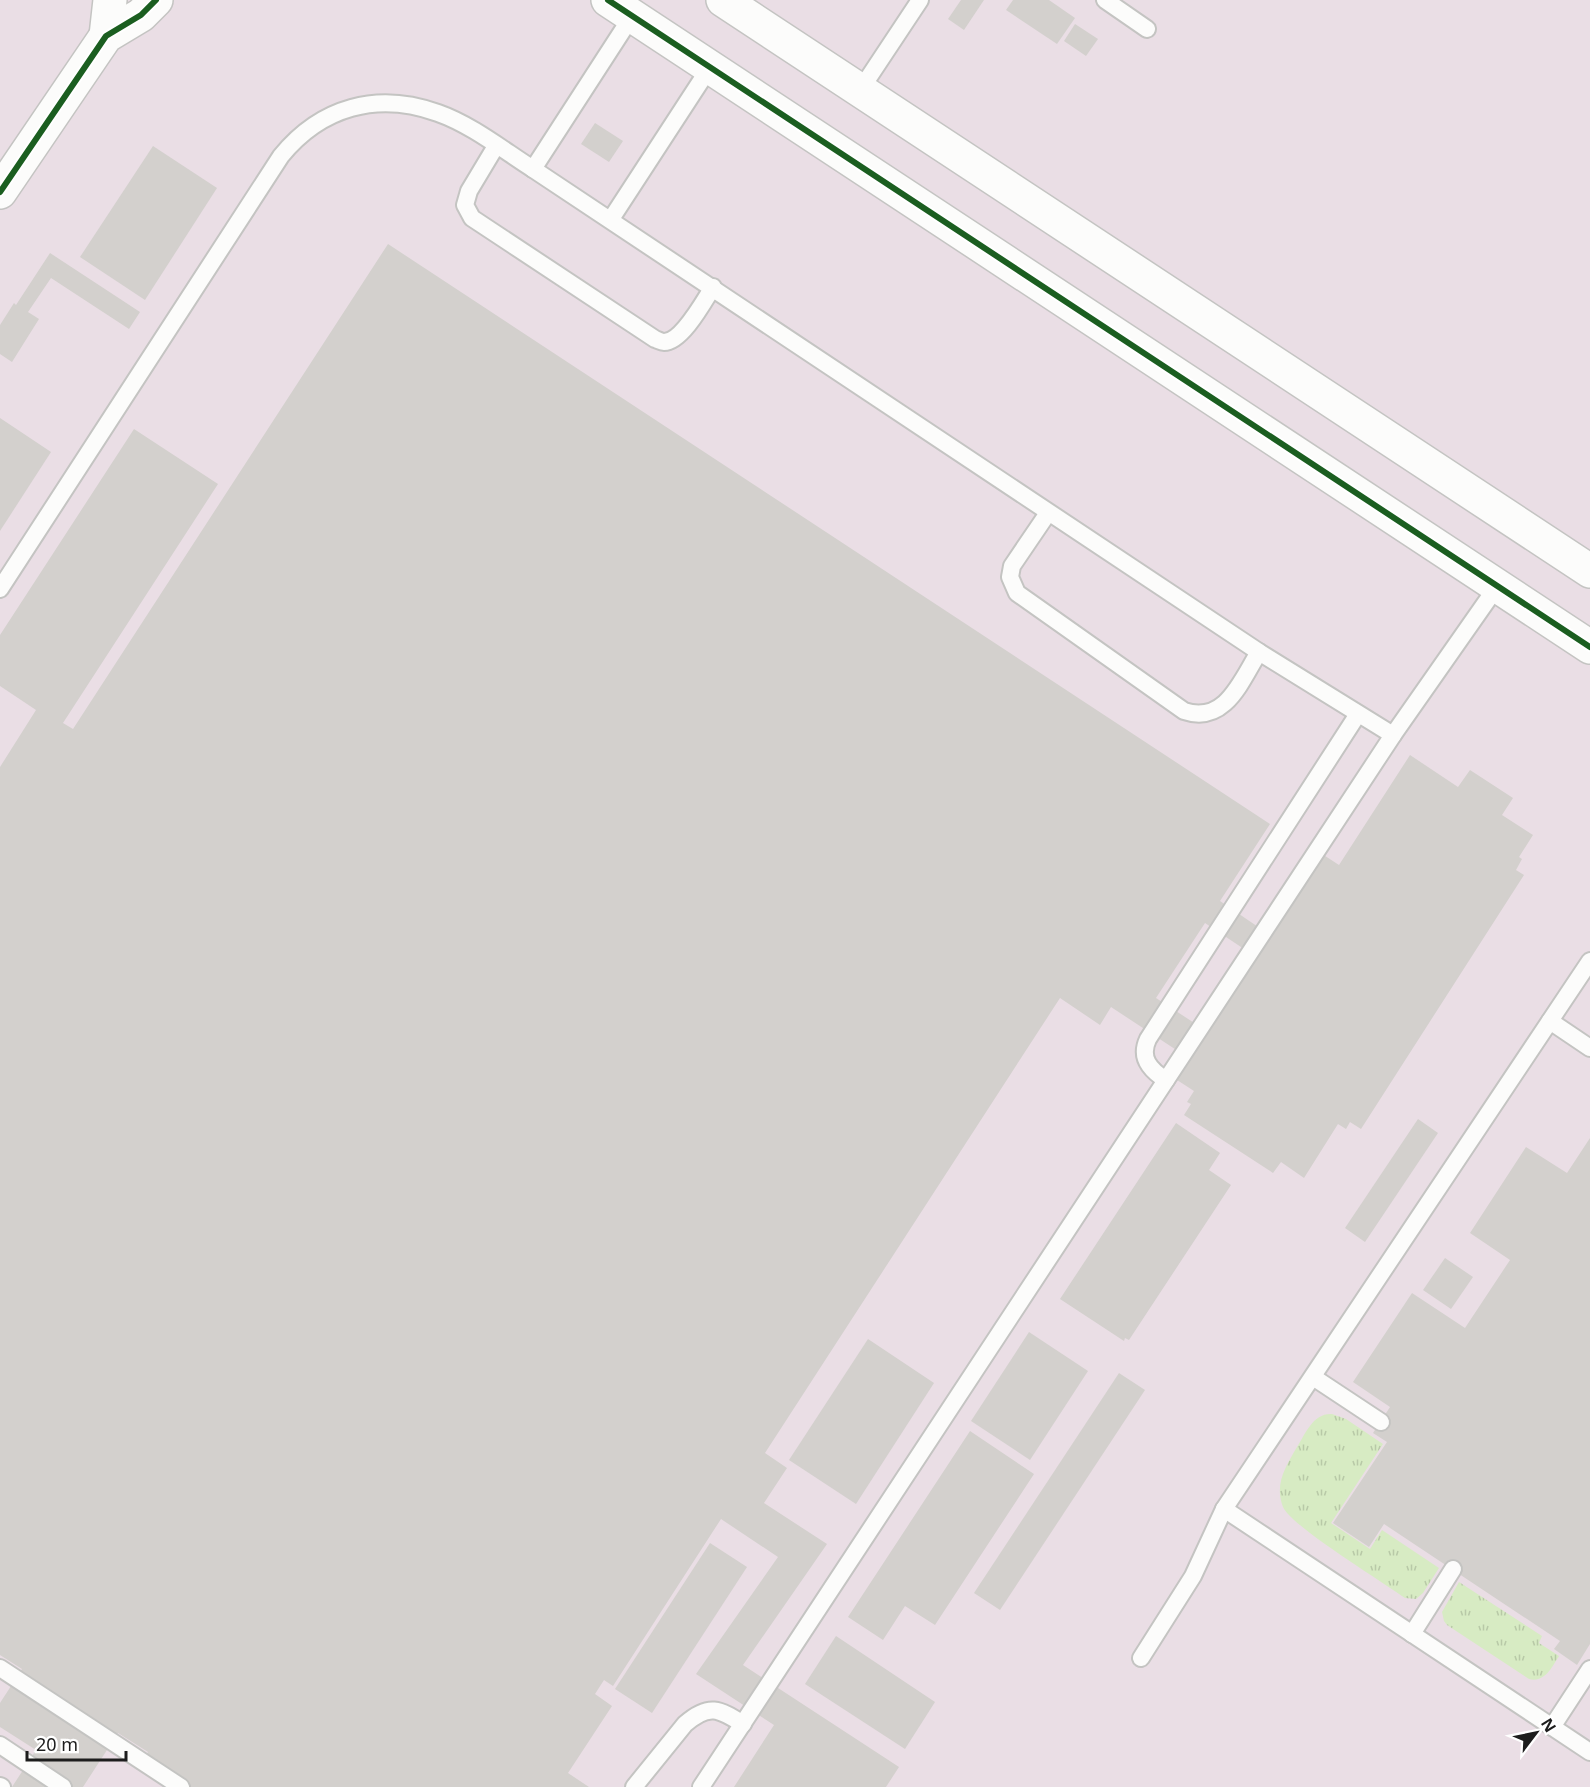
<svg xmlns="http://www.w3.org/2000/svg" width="1590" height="1787" viewBox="0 0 1590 1787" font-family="'Noto Sans',sans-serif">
	<defs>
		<pattern id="grass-tufts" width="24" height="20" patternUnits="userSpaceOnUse" patternTransform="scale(1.5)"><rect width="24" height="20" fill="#d7ebc3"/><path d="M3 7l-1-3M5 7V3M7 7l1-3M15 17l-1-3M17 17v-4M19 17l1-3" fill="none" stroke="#b8c9a7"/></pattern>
	</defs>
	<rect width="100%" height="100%" fill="#eceae6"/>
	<rect fill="#eadee5" x="0" y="0" width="1590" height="1787"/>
	<g fill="url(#grass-tufts)">
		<path d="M1332,1414l14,5 37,25 -52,79 39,26 12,-19 57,38 -16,25 -7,6 -11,-1c-22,-16 -114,-72 -122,-91 -9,-23 3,-41 14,-60 9,-14 16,-34 35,-33z"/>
		<path d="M1459,1582l83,54 -3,7 20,13c-7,11 -14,27 -30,23l-82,-54 -3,-4 -2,-9z"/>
	</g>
	<g fill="#d3d0cd" fill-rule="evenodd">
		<polygon points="961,0 984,0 964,30 948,19"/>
		<polygon points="1013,0 1049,0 1075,18 1057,44 1006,10"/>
		<polygon points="1075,24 1098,39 1086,56 1064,41"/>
		<polygon points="595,123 623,141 609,162 581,144"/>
		<polygon points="153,146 217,188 145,300 80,257"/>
		<path d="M388,244l882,580 -50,77 47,32 52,-81 20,13 71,-110 48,32 12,-17 43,28 -11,17 31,20 -14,22 3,2 -6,11 8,5 -163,254 -11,-7 -4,7 -8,-5 -34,54 -23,-16 -8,11 -89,-58 7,-11 -4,-2 7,-11 -20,-13 13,-21 -76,-50 -11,18 -40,-27 -295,455 22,15 -23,35 63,41 -84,121 156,102 -13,20h-152l40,-62 -78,-51 82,-117 -57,-38 -108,167 -9,-6 -9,14 17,12 -44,67 21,14h-420l-30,-20 9,-15 -30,-19 -35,54h-71l24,-37 -36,-23v-24l22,-34 -22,-14v-888l36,-57 -36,-24v-51l134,-206 84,55 -155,239 10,6zM1205,923l48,32 -48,75 -49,-32z"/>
		<polygon points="50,253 140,312 129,329 51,278 28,312 39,319 12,362 0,354 0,325 14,303 16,305"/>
		<polygon points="0,418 51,452 0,531"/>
		<polygon points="1418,1119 1438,1133 1365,1242 1345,1228"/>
		<polygon points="1176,1123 1220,1153 1209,1170 1231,1185 1129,1340 1125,1338 1124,1341 1060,1299"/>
		<polygon points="1590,1138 1590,1644 1577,1665 1554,1649 1560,1641 1384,1524 1369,1547 1333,1523 1387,1442 1373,1433 1390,1407 1353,1382 1412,1293 1465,1328 1510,1260 1470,1233 1526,1147 1567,1173"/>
		<polygon points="1445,1258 1473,1277 1451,1309 1423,1290"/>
		<polygon points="1029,1332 1088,1371 1030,1460 971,1421"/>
		<polygon points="868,1339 934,1383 856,1504 789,1460"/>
		<polygon points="1119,1373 1145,1390 1000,1610 974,1593"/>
		<polygon points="970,1431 1034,1474 935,1625 905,1606 883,1640 848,1617"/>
		<polygon points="710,1543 747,1567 652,1713 615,1689"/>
		<polygon points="836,1636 935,1702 905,1749 805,1684"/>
	</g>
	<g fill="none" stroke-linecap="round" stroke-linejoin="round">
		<defs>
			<g id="service">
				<polyline points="1105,0 1147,29"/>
				<polyline points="861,89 920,0"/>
				<path d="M496,146l-27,45 -4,14 7,13 183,121c3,1 6,3 9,3 18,0 40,-41 49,-55"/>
				<polyline points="533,169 632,16"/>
				<polyline points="611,219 710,67"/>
				<path d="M1048,513l-36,53 -2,11 7,16 167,118c41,14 57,-30 75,-59"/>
				<path d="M0,589l281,-433c40,-49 96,-65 157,-43 34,12 65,37 95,56l726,483 134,83"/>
				<polyline points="1550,1021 1590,1048"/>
				<path d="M1166,1080c-16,-10 -27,-22 -18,-41l210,-325"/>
				<polyline points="1313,1377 1381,1422"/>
				<polyline points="1224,1509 1590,1752"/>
				<polyline points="1412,1634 1453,1569"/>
				<polyline points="1141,1658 1193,1576 1224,1509 1590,961"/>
				<polyline points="0,1668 181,1787"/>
				<polyline points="1552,1727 1590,1669"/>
				<polyline points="0,1745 63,1787"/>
				<polyline points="0,1786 2,1787"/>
				<path d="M634,1787l51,-63c24,-21 34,-15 58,0"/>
				<polyline points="701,1787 1393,735 1498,585"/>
			</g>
			<g id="minor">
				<polyline points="608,0 1590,647"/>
				<polyline points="723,0 1590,571"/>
				<polyline points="106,36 110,0"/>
				<polyline points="0,192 106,36 141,15 156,0"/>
			</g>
		</defs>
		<use href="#service" stroke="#c4c4c2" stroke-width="20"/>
		<use href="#minor" stroke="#c4c4c2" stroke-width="36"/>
		<use href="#service" stroke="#fcfcfb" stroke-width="16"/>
		<use href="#minor" stroke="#fcfcfb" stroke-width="33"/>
		<defs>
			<g id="cycleway">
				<polyline points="608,0 1590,647"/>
				<polyline points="0,192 106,36 141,15 156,0"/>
			</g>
		</defs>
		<use href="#cycleway" stroke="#fff" stroke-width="10"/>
		<use href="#cycleway" stroke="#1b5e20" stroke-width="6"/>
	</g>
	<g transform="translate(1536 1733) rotate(58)" stroke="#ffffff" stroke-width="4.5" paint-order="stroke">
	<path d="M0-4.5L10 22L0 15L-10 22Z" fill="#1d1d1d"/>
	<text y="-9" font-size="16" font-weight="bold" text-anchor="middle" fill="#1d1d1d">N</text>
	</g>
	<path d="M27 1751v9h99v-9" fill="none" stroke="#1d1d1d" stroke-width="3"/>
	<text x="36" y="1751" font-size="18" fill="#1d1d1d" stroke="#ffffff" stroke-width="4.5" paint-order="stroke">20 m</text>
</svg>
